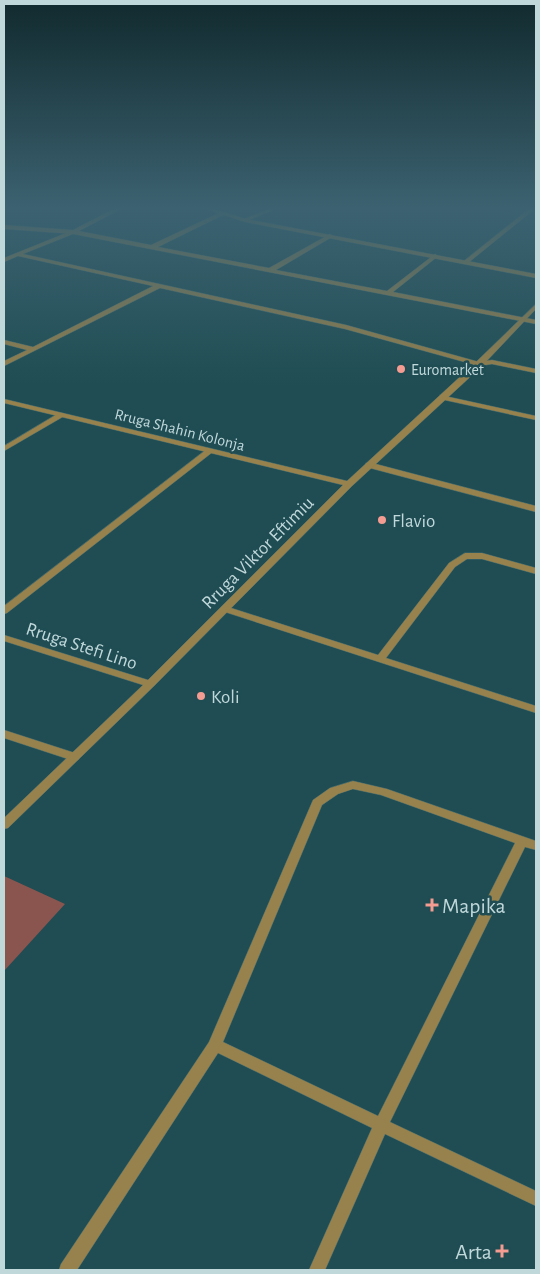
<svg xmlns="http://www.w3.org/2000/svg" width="540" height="1274" viewBox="0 0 540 1274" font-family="'Alegreya Sans',sans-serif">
	<rect width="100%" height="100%" fill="#1f4d53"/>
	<polygon fill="#8b554f" points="4,876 65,904 4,971"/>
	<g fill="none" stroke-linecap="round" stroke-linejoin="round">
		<defs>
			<g id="service">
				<polygon points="116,208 123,208 79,231 151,245 221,212 223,213 223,215 158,247 269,268 330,234 333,236 332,237 276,270 387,291 435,254 438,256 437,257 393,292 536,320 536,324 73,234 23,254 346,325 479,362 492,360 536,369 536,373 492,364 479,366 345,329 160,288 4,366 4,361 27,350 4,344 4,340 33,347 153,286 18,256 4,262 4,258 71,231"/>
				<polygon points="271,208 278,208 247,221 242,220"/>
				<polygon points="530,208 536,208 468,263 464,263 464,261"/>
				<polygon points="440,395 536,416 536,420 440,399"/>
				<polygon points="59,413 62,413 66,415 4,451 4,446"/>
				<polygon points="207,449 210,449 214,451 7,613 4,614 4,606"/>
				<polygon points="366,463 372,463 536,506 536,512 366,467"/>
				<polygon points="465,553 482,553 536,568 536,574 482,559 467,559 455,567 386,658 536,706 536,713 222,611 220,609 225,606 228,607 378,655 449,563"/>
				<polygon points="4,730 78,754 80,757 78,760 74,761 4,738"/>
				<path d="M353,781l34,8 149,52v9l-11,-3 -135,275 146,69v15l-151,-72 -60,136h-16l63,-142 -154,-75 -141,217h-18l2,-6 148,-222 104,-242 17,-12zM353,789l28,6 134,48 -137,273 -155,-74 99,-237 16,-11z"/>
			</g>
			<g id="minor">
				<polygon points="203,208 211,208 246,219 536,274 536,278 245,222"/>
				<polygon points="4,225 73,230 76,232 73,234 4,229"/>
				<polygon points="536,304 536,309 482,366 352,486 154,686 8,828 4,829 4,818 143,685 4,641 4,635 148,680 343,485 4,403 4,399 347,481 476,362"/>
			</g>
		</defs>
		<use href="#service" stroke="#436c71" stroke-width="1"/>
		<use href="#minor" stroke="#436c71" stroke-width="1"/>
		<use href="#service" fill="#97814c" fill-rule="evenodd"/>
		<use href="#minor" fill="#97814c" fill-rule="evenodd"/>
	</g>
	<linearGradient id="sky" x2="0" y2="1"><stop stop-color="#112a2e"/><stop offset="0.54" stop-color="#3c6271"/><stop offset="1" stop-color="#3c6271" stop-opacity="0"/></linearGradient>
	<rect width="540" height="386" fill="url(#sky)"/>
	<g fill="#f59c92" stroke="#1f4d53" stroke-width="2">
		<circle cx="401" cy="369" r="5"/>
		<circle cx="382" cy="520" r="5"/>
		<circle cx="201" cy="696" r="5"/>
		<path d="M429.5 897.5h5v5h5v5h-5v5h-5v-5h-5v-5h5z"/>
		<path d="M499.5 1243.5h5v5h5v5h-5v5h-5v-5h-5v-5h5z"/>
	</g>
	<g text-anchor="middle" stroke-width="5" stroke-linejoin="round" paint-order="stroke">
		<g font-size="16" fill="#c1d8db" stroke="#1f4d53" text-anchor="start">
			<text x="411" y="375">Euromarket</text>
		</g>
		<g font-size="16" fill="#c1d8db" stroke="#1f4d53">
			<text transform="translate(180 429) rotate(14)" y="6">Rruga Shahin Kolonja</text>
		</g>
		<g font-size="19" fill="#c1d8db" stroke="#1f4d53" text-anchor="start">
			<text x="392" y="527">Flavio</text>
			<text x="211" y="703">Koli</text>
		</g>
		<g font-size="19" fill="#c1d8db" stroke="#1f4d53">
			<text transform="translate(257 552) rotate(-45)" y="7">Rruga Viktor Eftimiu</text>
			<text transform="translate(82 645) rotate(18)" y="7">Rruga Stefi Lino</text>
		</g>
		<g font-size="22" fill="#c1d8db" stroke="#1f4d53" text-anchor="start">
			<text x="442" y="913">Mapika</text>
			<text x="492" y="1259" text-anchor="end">Arta</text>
		</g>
	</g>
	<rect width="540" height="1274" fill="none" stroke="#c1d8db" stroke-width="10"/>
</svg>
